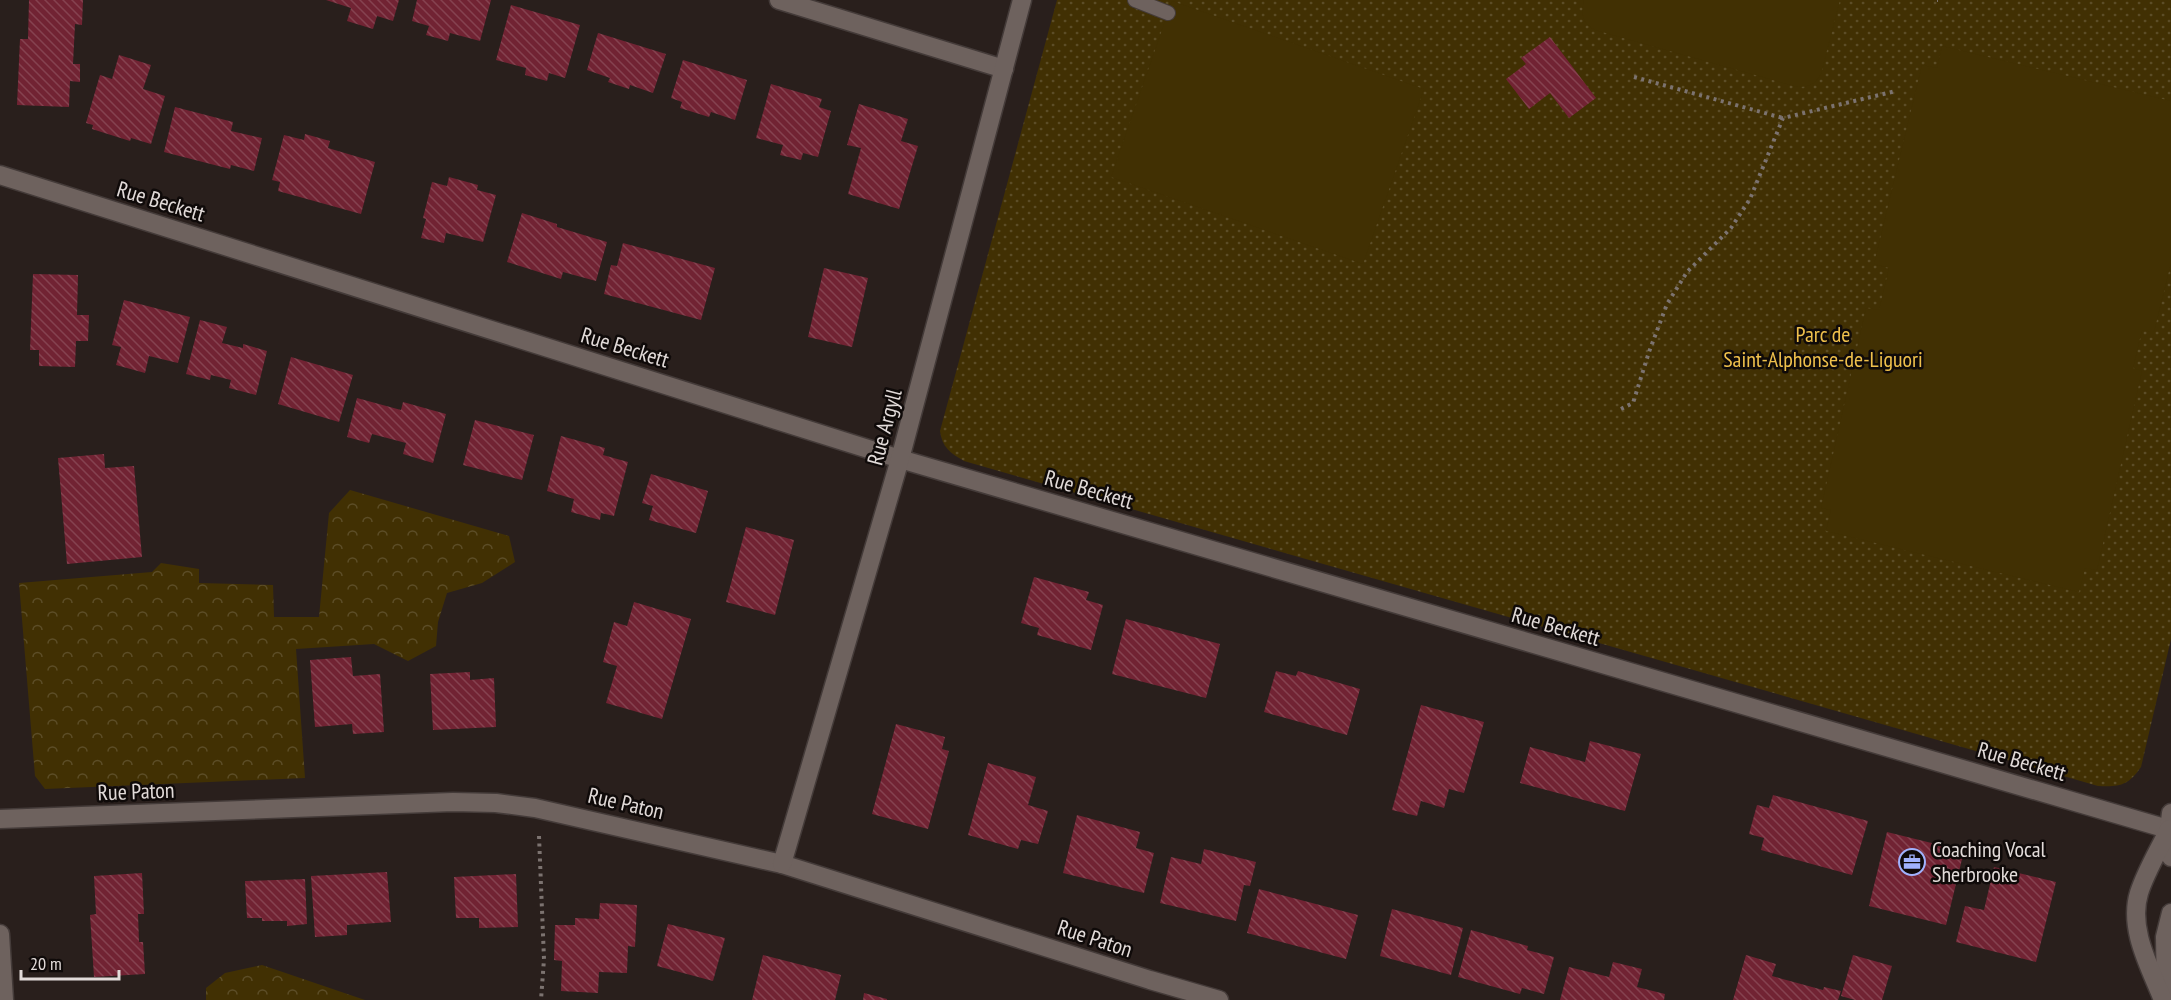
<svg xmlns="http://www.w3.org/2000/svg" width="2171" height="1000" viewBox="0 0 2171 1000" font-family="'PT Sans Narrow',sans-serif">
	<defs>
		<pattern id="grass-dots" width="8" height="8" patternUnits="userSpaceOnUse" patternTransform="scale(1.5)"><rect width="8" height="8" fill="#413003"/><path d="M2 2h.1M6 6h.1" fill="none" stroke="#5c4d27" stroke-width="1.8" stroke-linecap="round"/></pattern>
		<pattern id="forest-crowns" width="20" height="18" patternUnits="userSpaceOnUse" patternTransform="scale(1.5)"><rect width="20" height="18" fill="#413003"/><path d="M2 6a3 3 0 1 1 6 0M12 15a3 3 0 1 1 6 0" fill="none" stroke="#5c4d27"/></pattern>
		<pattern id="building-back-hatch" width="6" height="6" patternUnits="userSpaceOnUse" patternTransform="scale(1.5)"><rect width="6" height="6" fill="#712333"/><path d="M-1 5l2 2M0 0l6 6M5-1l2 2" fill="none" stroke="#854250"/></pattern>
	</defs>
	<rect width="100%" height="100%" fill="#291f1c"/>
	<path fill="url(#grass-dots)" d="M1057,0h1114v639l-30,128c-13,19 -22,20 -43,19l-1134,-325c-14,-8 -22,-14 -24,-30z"/>
	<g fill="url(#forest-crowns)">
		<polygon points="350,490 509,536 515,562 482,583 447,593 438,622 436,646 408,661 374,644 296,649 305,778 45,789 35,776 19,583 152,572 161,563 199,569 199,583 273,585 274,617 319,617 329,513"/>
		<polygon points="262,965 365,1000 206,1000 206,988 225,973"/>
	</g>
	<g fill="#413003">
		<path d="M1584,0h256l-19,74c-6,10 -11,13 -23,13l-203,-57c-13,-7 -14,-16 -11,-30z"/>
		<polygon points="1172,1 1424,89 1363,264 1111,177"/>
		<polygon points="1942,46 2171,101 2171,263 2154,332 2142,330 2133,368 2142,371 2097,570 2085,568 2079,592 1826,531 1831,510 1821,508 1866,308 1879,310 1889,268 1874,264 1922,65 1937,68"/>
	</g>
	<g fill="url(#building-back-hatch)">
		<polygon points="29,0 83,0 82,25 75,24 73,64 80,64 80,82 70,81 69,107 17,105 20,39 28,39"/>
		<polygon points="326,0 399,0 393,21 377,16 373,29 347,21 351,8"/>
		<polygon points="417,0 491,0 480,41 450,33 448,41 426,35 429,26 412,21"/>
		<polygon points="511,5 580,25 565,78 549,73 547,81 525,75 526,68 496,60"/>
		<polygon points="598,33 666,54 653,93 630,85 629,89 608,82 610,78 587,70"/>
		<polygon points="1550,37 1596,98 1569,118 1550,93 1529,109 1506,79 1526,64 1521,58"/>
		<polygon points="119,55 151,65 143,89 165,96 151,144 131,138 130,141 92,129 93,125 86,123 100,75 112,79"/>
		<polygon points="683,60 747,80 735,120 711,112 709,117 680,108 682,102 671,98"/>
		<polygon points="771,84 822,99 819,107 831,111 818,157 803,153 801,160 780,155 783,145 756,138"/>
		<polygon points="859,104 908,119 901,141 918,146 899,209 848,194 861,148 847,145"/>
		<polygon points="175,107 233,122 231,131 262,138 254,171 231,165 230,169 164,152"/>
		<polygon points="305,134 330,141 328,148 375,162 361,214 278,191 280,182 272,180 284,135 304,140"/>
		<polygon points="449,177 478,185 477,190 496,195 483,242 446,233 444,243 421,238 426,219 423,218 432,182 447,186"/>
		<polygon points="522,213 557,224 557,227 607,242 596,281 563,272 561,279 507,262"/>
		<polygon points="623,243 715,268 701,320 604,294 611,265 617,266"/>
		<polygon points="824,268 868,278 852,347 808,337"/>
		<polygon points="33,274 78,275 77,315 89,315 88,341 76,341 75,367 39,366 39,350 30,350"/>
		<polygon points="124,300 190,317 178,363 149,356 145,373 116,365 121,347 112,345"/>
		<polygon points="200,320 227,327 222,343 243,348 243,344 267,351 256,395 229,388 231,380 211,375 210,380 186,374"/>
		<polygon points="291,357 353,375 339,422 278,404"/>
		<polygon points="357,398 401,410 403,402 446,414 433,463 403,454 406,443 372,434 369,443 347,437"/>
		<polygon points="475,420 534,435 522,480 463,465"/>
		<polygon points="561,436 605,448 603,455 628,462 614,516 601,513 600,520 571,512 574,499 547,491"/>
		<polygon points="104,454 105,468 134,466 142,557 67,564 58,458"/>
		<polygon points="651,474 708,491 696,533 649,520 653,506 642,503"/>
		<polygon points="746,527 794,540 775,615 726,602"/>
		<polygon points="1034,577 1089,592 1086,600 1103,605 1091,650 1037,635 1039,628 1021,623"/>
		<polygon points="634,602 691,619 662,719 606,703 617,666 603,662 614,622 627,626"/>
		<polygon points="1126,619 1220,644 1206,698 1112,674"/>
		<polygon points="351,657 353,676 380,674 384,732 353,734 352,724 315,727 310,660"/>
		<polygon points="1276,671 1296,676 1298,671 1360,689 1347,735 1264,712"/>
		<polygon points="470,672 470,680 494,678 496,727 433,730 430,674"/>
		<polygon points="1421,705 1484,722 1464,793 1449,789 1444,808 1421,801 1417,816 1392,810"/>
		<polygon points="896,724 945,737 942,749 949,751 928,829 872,814"/>
		<polygon points="1590,741 1641,754 1625,811 1520,783 1530,747 1585,762"/>
		<polygon points="988,763 1036,777 1028,805 1048,811 1038,844 1021,840 1018,849 968,835"/>
		<polygon points="1773,795 1868,821 1852,875 1761,850 1764,838 1749,834 1757,805 1769,808"/>
		<polygon points="1077,815 1140,832 1136,848 1154,853 1144,893 1063,873"/>
		<polygon points="1887,832 1964,851 1946,925 1869,906"/>
		<polygon points="1204,849 1256,862 1250,886 1244,885 1236,921 1160,903 1171,857 1201,864"/>
		<polygon points="1994,867 2056,882 2036,962 1956,942 1965,906 1984,910"/>
		<polygon points="387,872 391,922 347,925 347,935 315,937 311,876"/>
		<polygon points="142,873 144,914 138,914 139,942 143,942 145,974 94,977 90,915 96,914 94,876"/>
		<polygon points="516,874 518,927 479,928 479,918 456,918 454,877"/>
		<polygon points="305,879 307,924 287,926 287,921 262,921 262,918 247,918 245,881"/>
		<polygon points="1259,889 1358,915 1346,959 1247,933"/>
		<polygon points="600,903 637,905 635,947 628,946 627,973 599,972 598,993 561,991 562,961 554,960 555,925 575,925 575,918 599,919"/>
		<polygon points="1392,909 1463,928 1451,975 1380,956"/>
		<polygon points="668,924 725,938 713,981 657,966"/>
		<polygon points="1471,930 1528,946 1527,950 1554,957 1544,994 1522,988 1520,994 1458,977"/>
		<polygon points="763,955 841,975 835,1000 752,1000"/>
		<polygon points="1746,955 1776,964 1772,976 1823,990 1824,987 1841,991 1838,1000 1733,1000"/>
		<polygon points="1853,955 1892,966 1882,1000 1855,1000 1841,996"/>
		<polygon points="1613,962 1642,969 1637,987 1665,994 1664,1000 1560,1000 1569,967 1609,977"/>
		<polygon points="864,993 887,999 887,1000 863,1000"/>
	</g>
	<g fill="none" stroke-linecap="round" stroke-linejoin="round">
		<defs>
			<polyline id="lane" points="1135,0 1168,13"/>
			<g id="street">
				<polyline points="779,0 1004,69"/>
				<polyline points="0,175 900,459 2171,830"/>
				<polyline points="2171,813 2169,829 2171,857"/>
				<polyline points="0,819 453,802 496,803 535,808 782,864 1150,980 1219,1000"/>
				<polyline points="782,864 900,459 1022,0"/>
				<polyline points="0,934 4,1000"/>
				<polyline points="2166,995 2165,937 2171,913"/>
				<path d="M2163,1000c-13,-33 -35,-71 -24,-107 7,-22 20,-43 30,-64"/>
			</g>
		</defs>
		<use href="#lane" stroke="#443b39" stroke-width="16"/>
		<use href="#street" stroke="#443b39" stroke-width="21"/>
		<g stroke="#7c7370" stroke-width="4" stroke-dasharray="3 4.5" stroke-linecap="butt">
			<polyline points="1937,0 1938,0"/>
			<polyline points="1634,77 1783,118"/>
			<polyline points="1621,409 1633,403 1649,352 1667,304 1687,272 1731,228 1750,199 1783,118 1896,91"/>
			<polyline points="539,836 544,959 541,1000"/>
		</g>
		<use href="#lane" stroke="#6e625e" stroke-width="14"/>
		<use href="#street" stroke="#6e625e" stroke-width="18"/>
	</g>
	<defs>
		<symbol id="office-ring" viewBox="-11 -11 22 22"><circle r="9.5" fill="#0f0a09" stroke="#a1b2fd" stroke-width="1.5"/><path d="M-6-3h4V-5.5h4V-3h4V5H-6ZM-1-4.5V-3h2v-1.5ZM-6 0V1H6V0Z" fill="#a1b2fd"/></symbol>
	</defs>
	<g fill-rule="evenodd">
		<use href="#office-ring" x="1897" y="847" width="30" height="30"/>
	</g>
	<g text-anchor="middle" stroke-width="5" stroke-linejoin="round" paint-order="stroke">
		<g font-size="22" fill="#e2dbd9" stroke="#0f0a09">
			<text transform="translate(161 201) rotate(17)" y="8">Rue Beckett</text>
			<text transform="translate(625 347) rotate(17)" y="8">Rue Beckett</text>
			<text transform="translate(884 427) rotate(-75)" y="8">Rue Argyll</text>
			<text transform="translate(1089 489) rotate(16)" y="8">Rue Beckett</text>
			<text transform="translate(1556 626) rotate(16)" y="8">Rue Beckett</text>
			<text transform="translate(2022 761) rotate(16)" y="8">Rue Beckett</text>
			<text transform="translate(136 791) rotate(-2)" y="8">Rue Paton</text>
			<text transform="translate(626 803) rotate(13)" y="8">Rue Paton</text>
			<text transform="translate(1095 938) rotate(18)" y="8">Rue Paton</text>
		</g>
		<g font-size="22" fill="#efc04c" stroke="#0f0a09">
			<text x="1823" y="342">Parc de<tspan x="1823" dy="25">Saint-Alphonse-de-Liguori</tspan></text>
		</g>
		<g font-size="22" fill="#e2dbd9" stroke="#0f0a09" text-anchor="start">
			<text x="1932" y="857">Coaching Vocal<tspan x="1932" dy="25">Sherbrooke</tspan></text>
		</g>
	</g>
	<path d="M21 970v9h98v-9" fill="none" stroke="#e2dbd9" stroke-width="3"/>
	<text x="30" y="970" font-size="18" fill="#e2dbd9" stroke="#0f0a09" stroke-width="4.5" paint-order="stroke">20 m</text>
</svg>
